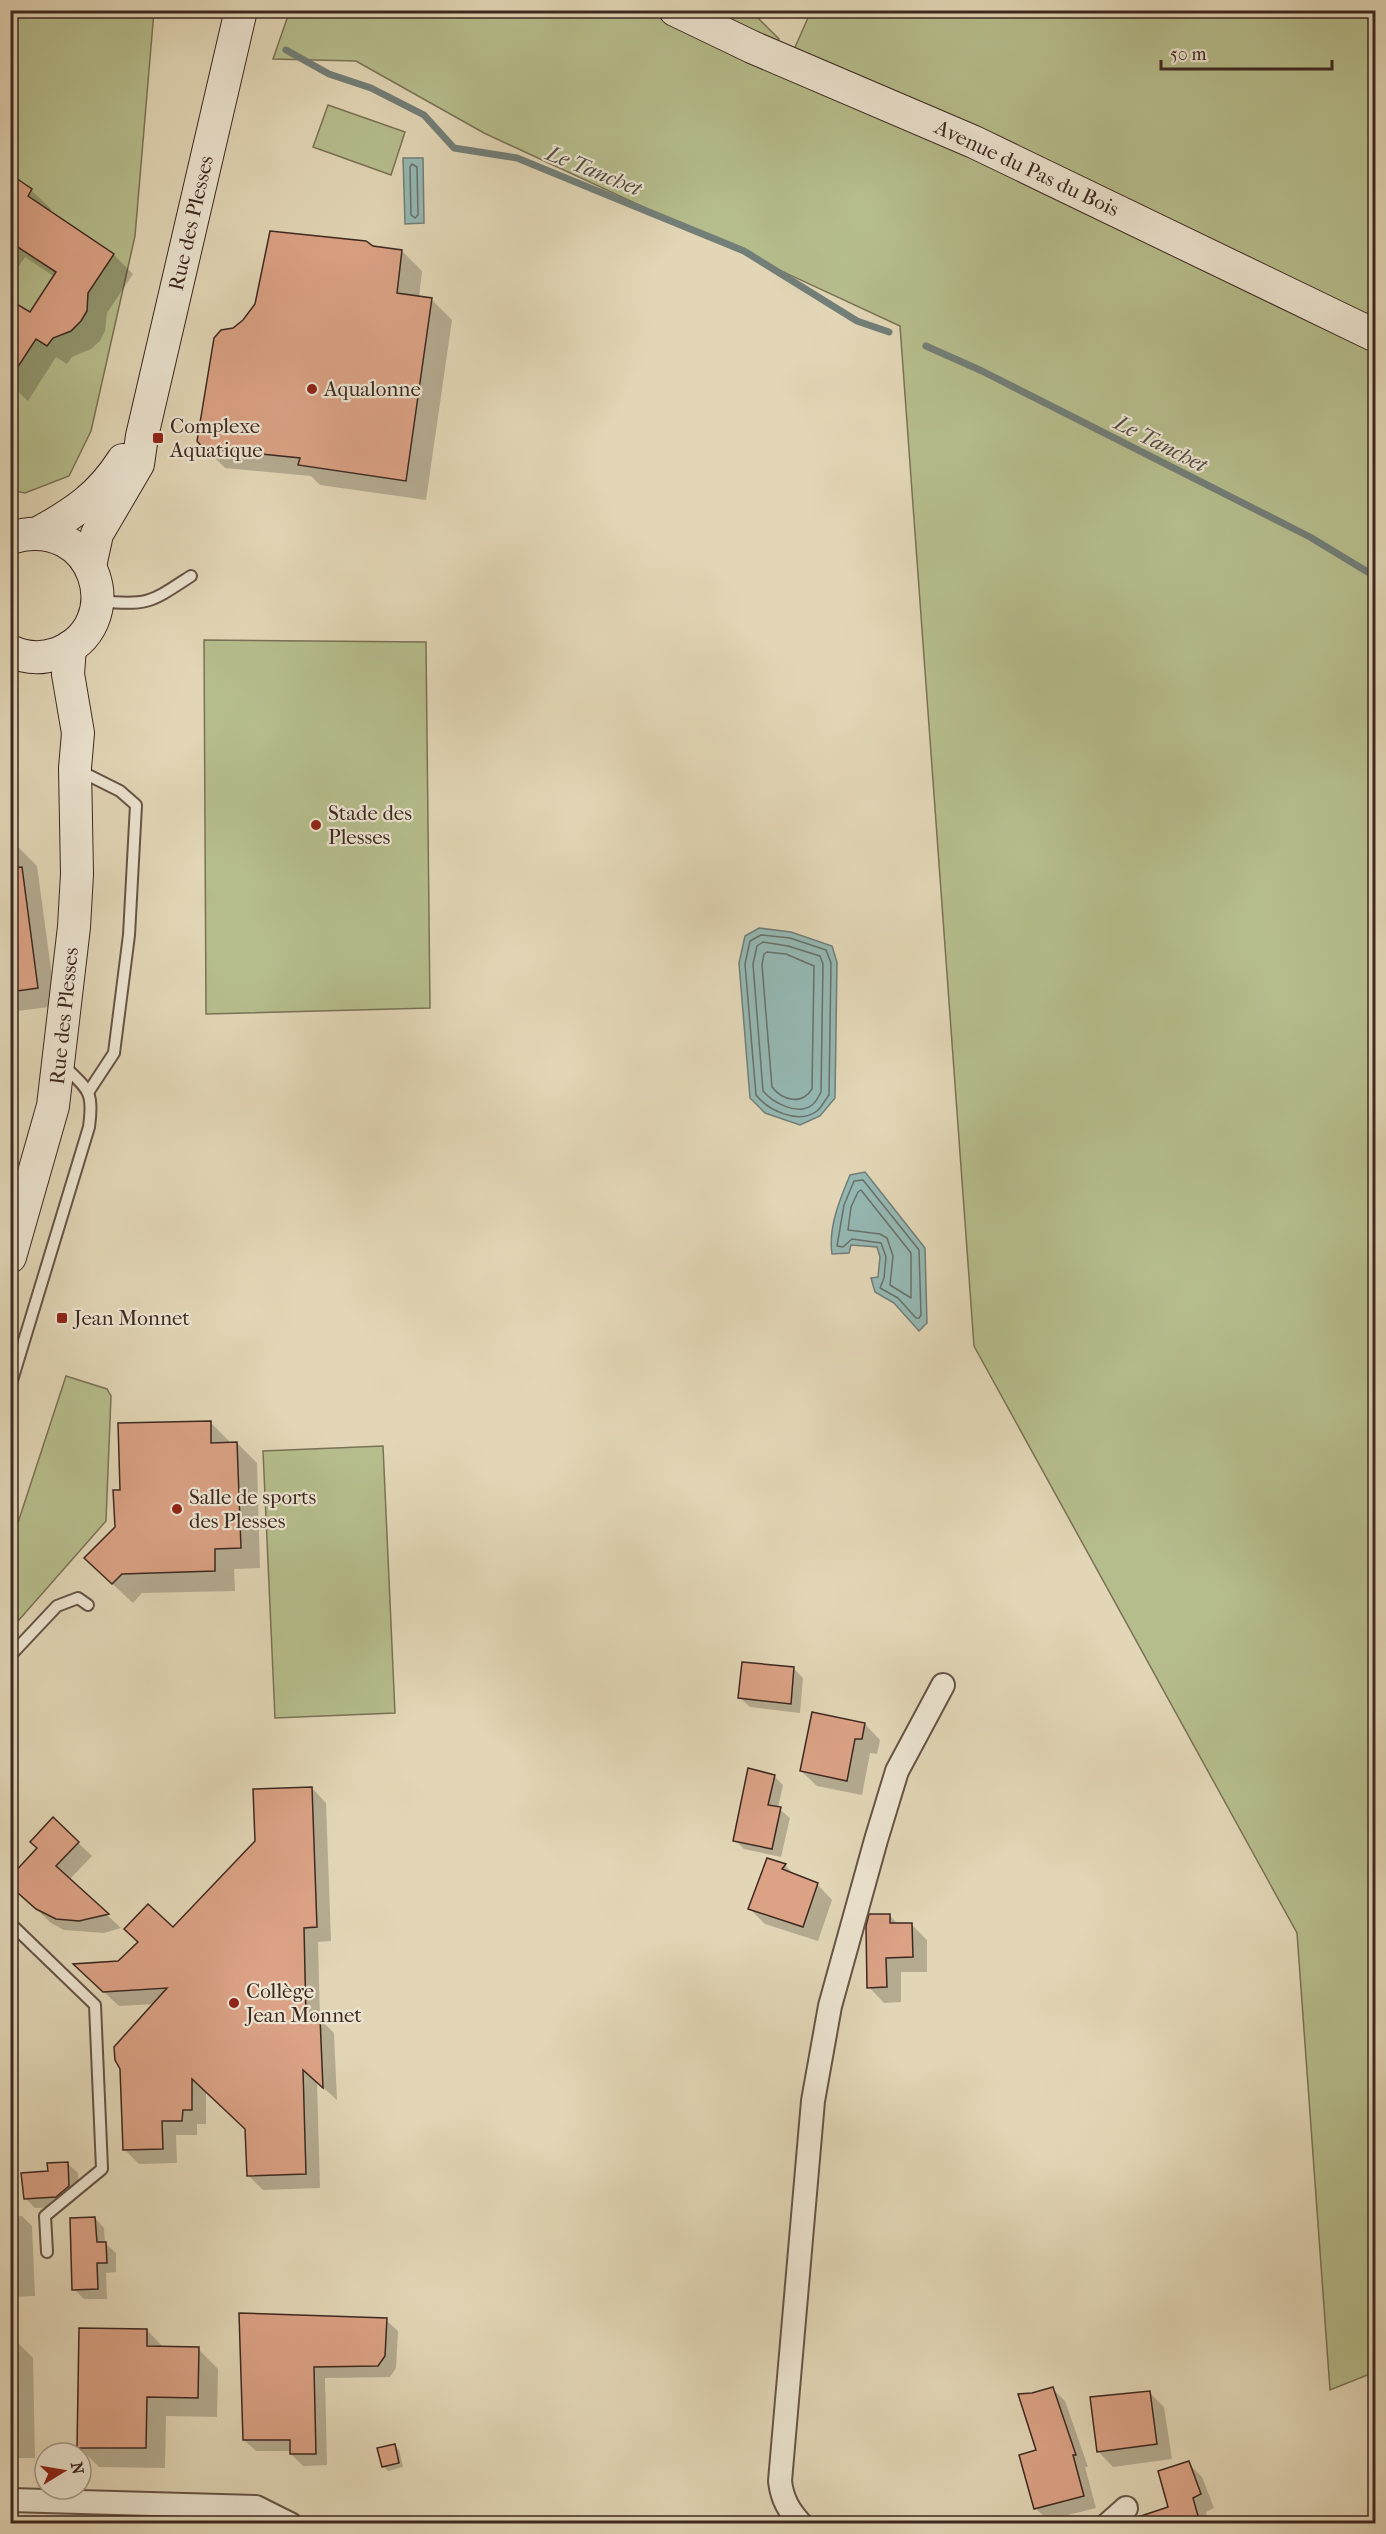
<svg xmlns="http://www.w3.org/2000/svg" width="1386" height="2534" viewBox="0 0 1386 2534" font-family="'IM FELL French Canon',serif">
	<rect width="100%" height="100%" fill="#e2d6b6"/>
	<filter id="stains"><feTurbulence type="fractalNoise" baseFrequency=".00333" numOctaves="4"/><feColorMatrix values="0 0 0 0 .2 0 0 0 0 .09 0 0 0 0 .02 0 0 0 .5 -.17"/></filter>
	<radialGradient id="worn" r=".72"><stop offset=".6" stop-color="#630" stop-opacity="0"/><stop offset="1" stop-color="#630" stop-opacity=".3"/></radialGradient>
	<g fill="#b6bd8c" stroke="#7a7256" stroke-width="1.5">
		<polygon points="290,10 646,11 785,70 811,11 1375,11 1375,2372 1330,2390 1297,1933 974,1346 900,326 484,133 356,61 273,59"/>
		<polygon points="10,11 154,11 135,236 91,431 69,476 25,493 10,490"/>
		<polygon points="696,11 751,11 779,39 776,45"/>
		<polygon points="328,105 405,132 391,175 313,147"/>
		<polygon points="204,640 426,642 430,1008 206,1014"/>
		<polygon points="66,1376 107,1389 111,1396 106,1521 11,1629 11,1544"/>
		<polygon points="383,1446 395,1713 275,1718 263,1451"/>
	</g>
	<g fill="#95b8b3" stroke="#727e78" stroke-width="1.5">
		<polygon points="403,158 423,158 424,223 405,224"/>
		<polygon points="759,928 791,932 832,946 837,962 835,1098 820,1116 800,1125 765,1113 750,1098 739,963 745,936"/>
		<path d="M865,1172l60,76 2,75 -8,8 -25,-28 -19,-11 -4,-14 7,-1 2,-20 -3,-10 -26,-2 -2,8 -17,1c-4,-27 8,-55 18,-79z"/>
	</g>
	<g fill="#0003">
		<polygon points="10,163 15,168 10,175"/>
		<polygon points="10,176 31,190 51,209 49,212 114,255 133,274 107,313 105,331 100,341 91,349 72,357 67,364 56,357 28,401 10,384 10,302 30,314 55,277 25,257 10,280"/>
		<polygon points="402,251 422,271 419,298 432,300 452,320 426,500 320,485 311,476 225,468 204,447 233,329"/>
		<polygon points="19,848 37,866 56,1006 10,1012 10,849"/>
		<polygon points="210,1422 231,1443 237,1443 257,1463 260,1568 234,1569 235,1591 142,1593 133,1603 106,1578 117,1528 121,1492"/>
		<polygon points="793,1668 803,1678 800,1713 750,1707 740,1698"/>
		<polygon points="865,1724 880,1740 877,1754 870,1753 862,1795 817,1786 801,1771"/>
		<polygon points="774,1776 783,1785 778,1808 790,1818 781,1857 744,1849 735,1840"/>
		<polygon points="312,1788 326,1803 331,1941 318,1942 320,2019 334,2033 337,2100 317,2082 320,2188 263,2190 248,2175 247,2130 206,2091 206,2124 197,2124 197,2135 176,2135 177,2163 139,2164 124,2149 155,2004 119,2006 89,1978 173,1929"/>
		<polygon points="53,1819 92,1856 69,1880 121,1928 104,1933 64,1930 51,1923 22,1895 39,1848"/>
		<polygon points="768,1860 785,1865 795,1876 817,1884 832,1900 818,1941 765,1924 750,1909"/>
		<polygon points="890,1916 899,1925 912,1925 927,1940 927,1972 901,1972 901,2002 884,2003 869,1987"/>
		<polygon points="68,2164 78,2173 79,2196 66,2207 35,2208 25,2198"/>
		<polygon points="22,2216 32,2226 35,2296 12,2297 10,2217"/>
		<polygon points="95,2218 104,2228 105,2243 116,2253 116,2272 106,2273 107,2299 84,2299 74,2289"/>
		<polygon points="241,2315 386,2320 398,2331 396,2368 390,2377 325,2378 327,2465 303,2466 291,2454 291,2451 256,2451 244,2440"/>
		<polygon points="147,2330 164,2348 198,2349 218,2369 217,2417 166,2416 165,2468 99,2467 79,2447"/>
		<polygon points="17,2342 33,2358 35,2458 10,2458 10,2343"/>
		<polygon points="1052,2388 1065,2401 1088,2467 1085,2467 1096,2508 1048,2520 1035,2508 1038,2451 1033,2394"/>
		<polygon points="1149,2392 1164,2407 1172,2459 1113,2467 1098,2451"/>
		<polygon points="394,2445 399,2450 403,2467 388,2471 383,2466"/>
		<polygon points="1188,2463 1202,2477 1214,2508 1206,2512 1209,2524 1131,2524 1136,2519 1170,2508"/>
	</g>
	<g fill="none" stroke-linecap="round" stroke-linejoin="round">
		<g stroke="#69706a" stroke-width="1.5">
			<polygon points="412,164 417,167 418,215 415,218 411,215 410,167"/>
			<path d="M761,935l29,3 36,12 5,13 -2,132c-4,5 -8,13 -12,16 -19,14 -49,-1 -61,-16l-11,-131 5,-23z"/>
			<path d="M763,942l25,4 32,10 3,8 -2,128c-2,4 -5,10 -9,13 -14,11 -39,-2 -49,-14l-10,-127 4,-18z"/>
			<path d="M767,952l19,2 28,12 -2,123c-10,16 -29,12 -40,-2l-10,-122 2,-11z"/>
			<polygon points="863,1180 919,1250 921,1315 919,1318 916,1318 898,1298 880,1288 884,1278 886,1257 881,1243 852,1239 843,1247 837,1246 844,1205 854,1181"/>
			<polygon points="861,1190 911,1253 911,1298 890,1285 893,1256 887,1238 880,1234 848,1230 851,1207 858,1192"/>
		</g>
		<g stroke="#727e78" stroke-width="7">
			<polyline points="286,50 329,74 371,88 424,115 454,148 517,158 744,251 857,321 889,332"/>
			<polyline points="926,346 982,371 1310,537 1376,577"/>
		</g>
	</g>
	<g fill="#dba285" stroke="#3d2820" stroke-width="1.5">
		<polygon points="10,174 32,189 28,196 114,254 88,293 87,311 81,321 71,331 53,338 47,346 36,339 10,379 10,300 30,312 56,272 10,242"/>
		<polygon points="270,231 366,241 373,246 402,250 397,293 432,298 406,481 298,465 300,458 203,448 197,441 214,338 221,330 233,328 243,320 255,304"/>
		<polygon points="22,867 38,988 10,992 10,868"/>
		<polygon points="211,1421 211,1443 237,1442 241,1548 215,1549 215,1571 122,1574 112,1584 84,1558 115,1527 113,1490 120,1490 118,1423"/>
		<polygon points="742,1662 794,1667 791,1704 738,1698"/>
		<polygon points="812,1712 865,1723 862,1739 855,1739 847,1781 800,1771"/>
		<polygon points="748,1768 775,1775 768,1805 781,1807 772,1849 733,1841"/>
		<polygon points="312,1787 317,1927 304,1928 306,2017 320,2017 323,2088 303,2070 306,2174 247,2176 245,2129 192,2079 192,2110 183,2110 182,2121 162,2121 163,2149 123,2150 120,2069 115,2060 114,2047 167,1988 103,1992 73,1964 118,1961 138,1942 124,1929 148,1904 173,1927 255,1841 253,1789"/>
		<polygon points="53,1817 79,1842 56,1866 109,1914 79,1921 56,1919 36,1909 10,1886 10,1877 37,1848 30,1842"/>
		<polygon points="767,1858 786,1864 782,1869 818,1883 803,1927 748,1909"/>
		<polygon points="869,1914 890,1914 890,1923 912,1923 913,1957 886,1958 887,1987 867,1988 866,1926"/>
		<polygon points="68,2162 69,2186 56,2197 24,2199 21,2173 48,2171 47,2163"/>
		<polygon points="95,2217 97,2242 106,2242 107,2263 97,2263 98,2289 72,2290 70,2218"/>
		<polygon points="239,2313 387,2318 385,2356 378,2366 314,2367 316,2454 290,2454 290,2440 243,2440"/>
		<polygon points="79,2328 147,2329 147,2346 199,2347 198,2398 147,2397 146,2448 77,2448"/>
		<polygon points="1053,2387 1076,2455 1073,2455 1084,2496 1034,2509 1019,2455 1036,2450 1018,2394 1032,2393"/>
		<polygon points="1150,2391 1157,2444 1097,2452 1090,2397"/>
		<polygon points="395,2444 399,2463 382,2467 377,2448"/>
		<polygon points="1189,2461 1201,2494 1193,2498 1200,2523 1130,2523 1135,2518 1168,2507 1158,2471"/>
	</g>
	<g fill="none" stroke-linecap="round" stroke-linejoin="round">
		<defs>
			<g id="lane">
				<path d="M100,601c49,5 51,1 91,-25"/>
				<polyline points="80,771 120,791 136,805 129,935 114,1053 89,1091"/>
				<path d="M10,1387l79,-260c5,-37 -1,-37 -26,-62"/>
				<polyline points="10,1656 57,1606 78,1598 88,1605"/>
				<polyline points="10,1923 95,2005 102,2169 45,2216 47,2252"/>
			</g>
			<g id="street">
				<polyline points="10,2500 256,2507 290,2524"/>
				<path d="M801,2524c-12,-13 -19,-25 -21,-43l33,-380 17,-95 46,-166 21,-69 46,-86"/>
				<polyline points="1108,2524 1126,2508"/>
			</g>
			<g id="secondary">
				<polyline points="675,10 752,47 974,142 1376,336"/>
				<path d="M38,533c37,-20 62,-37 85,-73"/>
				<path d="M10,538c87,-27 121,89 46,116 -15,5 -31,4 -46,-3"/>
				<polyline points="90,566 97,534 138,464 142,436 241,10"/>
				<polyline points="10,1257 53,1106 74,927 77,874 75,768 78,733 68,674 70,647"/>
			</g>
		</defs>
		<use href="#lane" stroke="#665446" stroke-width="14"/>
		<use href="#street" stroke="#665446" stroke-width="26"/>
		<use href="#secondary" stroke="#3d2820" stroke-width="34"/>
		<use href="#lane" stroke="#ece4d0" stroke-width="10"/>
		<use href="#street" stroke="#ece4d0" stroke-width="22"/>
		<use href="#secondary" stroke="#ece4d0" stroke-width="32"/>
	</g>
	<g fill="#8f2418" stroke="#ece4d0" stroke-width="2">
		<circle cx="312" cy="389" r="6"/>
		<rect x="152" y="432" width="12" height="12" rx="3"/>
		<circle cx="316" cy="825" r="6"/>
		<rect x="56" y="1312" width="12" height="12" rx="3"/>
		<circle cx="177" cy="1509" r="6"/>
		<circle cx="234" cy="2003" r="6"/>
	</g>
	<g text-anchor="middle" stroke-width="4.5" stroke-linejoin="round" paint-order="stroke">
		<g font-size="21" fill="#3d2820" stroke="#ece4d0">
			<text transform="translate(1027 168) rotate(25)" y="7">Avenue du Pas du Bois</text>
			<text transform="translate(191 223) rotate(-77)" y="7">Rue des Plesses</text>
			<text transform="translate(64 1016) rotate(-84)" y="7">Rue des Plesses</text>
		</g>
		<g font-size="21" fill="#3d2820" stroke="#ece4d0" text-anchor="start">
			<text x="324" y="396">Aqualonne</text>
			<text x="170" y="433">Complexe<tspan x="170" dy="24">Aquatique</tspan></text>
			<text x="328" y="820">Stade des<tspan x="328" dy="24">Plesses</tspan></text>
			<text x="74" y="1325">Jean Monnet</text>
			<text x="189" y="1504">Salle de sports<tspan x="189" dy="24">des Plesses</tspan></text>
			<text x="246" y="1998">Collège<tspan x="246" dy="24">Jean Monnet</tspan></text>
		</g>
		<g font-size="22" font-style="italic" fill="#534c45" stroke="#ece4d0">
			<text transform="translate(594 170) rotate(22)" y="8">Le Tanchet</text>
			<text transform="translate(1161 443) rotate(27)" y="8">Le Tanchet</text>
		</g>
	</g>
	<rect width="1386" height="2534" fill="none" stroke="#e2d6b6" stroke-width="36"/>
	<rect x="12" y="12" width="1362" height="2510" fill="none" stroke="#3d2820" stroke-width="3"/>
	<rect x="18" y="18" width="1350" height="2498" fill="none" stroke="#3d2820" stroke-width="1.5"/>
	<g transform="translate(63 2471) rotate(79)"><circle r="28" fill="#ece4d0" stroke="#a6998a" stroke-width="1.5"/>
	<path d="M0-4.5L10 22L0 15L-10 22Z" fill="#8f2418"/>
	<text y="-9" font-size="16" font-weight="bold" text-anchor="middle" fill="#3d2820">N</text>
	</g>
	<path d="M1161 60v9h171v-9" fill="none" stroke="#3d2820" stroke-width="3"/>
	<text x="1170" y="60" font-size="18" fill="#3d2820" stroke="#ece4d0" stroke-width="4.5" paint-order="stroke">50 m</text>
	<rect width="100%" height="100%" filter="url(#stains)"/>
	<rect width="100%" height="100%" fill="url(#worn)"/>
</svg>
